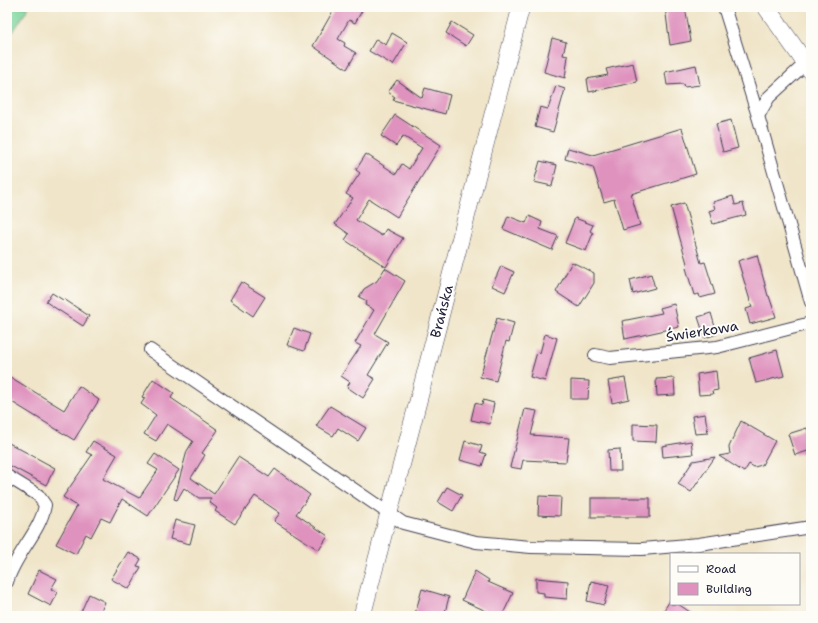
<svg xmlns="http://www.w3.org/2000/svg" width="818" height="623" viewBox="0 0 818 623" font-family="'Shantell Sans',sans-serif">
	<rect width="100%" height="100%" fill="#fdfcf7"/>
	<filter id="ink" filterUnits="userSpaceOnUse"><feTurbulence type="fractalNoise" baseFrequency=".025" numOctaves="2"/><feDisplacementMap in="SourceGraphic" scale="8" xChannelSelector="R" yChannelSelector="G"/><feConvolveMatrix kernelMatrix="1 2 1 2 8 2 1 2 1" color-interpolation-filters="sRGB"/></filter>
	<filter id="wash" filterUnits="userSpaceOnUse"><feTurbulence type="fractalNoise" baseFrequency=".012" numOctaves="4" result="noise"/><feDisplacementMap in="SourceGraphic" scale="16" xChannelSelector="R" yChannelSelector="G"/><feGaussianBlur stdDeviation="0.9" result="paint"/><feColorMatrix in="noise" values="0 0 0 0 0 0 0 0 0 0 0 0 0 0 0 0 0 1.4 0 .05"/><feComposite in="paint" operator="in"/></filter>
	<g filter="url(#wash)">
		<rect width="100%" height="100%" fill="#f0e5c9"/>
		<polygon fill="#7ad49a" stroke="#4e7b6a" points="7,7 29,7 7,41"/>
		<g id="blocks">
			<g fill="#df92be">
				<polygon points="327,7 364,7 355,23 349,20 338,39 345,43 344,46 356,53 347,69 313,46 333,11"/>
				<polygon points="665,7 685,7 691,41 670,45"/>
				<polygon points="452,22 473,35 466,46 446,33"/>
				<polygon points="392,33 407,42 393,65 369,51 376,39 386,45"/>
				<polygon points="552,38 566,42 563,55 568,56 565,78 544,72"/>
				<polygon points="633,63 637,82 589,92 587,79 608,75 606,69"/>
				<polygon points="696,65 700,85 684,87 683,84 667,85 665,72"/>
				<polygon points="397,80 422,98 425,88 450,95 445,114 393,100 395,97 388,92"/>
				<polygon points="556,86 565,89 553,132 535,127 540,107 548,109"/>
				<polygon points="395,115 441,145 397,217 369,199 356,220 382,236 386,229 403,238 386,267 345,240 349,234 335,224 353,198 346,194 360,173 356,170 366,154 396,174 402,164 409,169 422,148 403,136 396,146 381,136"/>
				<polygon points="731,120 738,148 723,152 716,124"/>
				<polygon points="682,128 696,174 631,194 640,225 623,230 614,199 604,202 593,167 565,159 568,148 593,155"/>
				<polygon points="540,161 557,165 552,186 534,182"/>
				<polygon points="733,196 735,205 743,203 746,215 713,224 709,211 715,209 713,202"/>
				<polygon points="684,203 701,263 705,262 715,294 700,298 699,294 694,295 686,268 688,267 671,207"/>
				<polygon points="508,216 526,223 529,216 542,222 540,229 558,236 552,250 503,229"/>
				<polygon points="575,218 593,225 590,231 593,233 586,251 565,243"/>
				<polygon points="757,255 768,296 769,296 776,317 750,324 746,309 752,307 738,261"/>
				<polygon points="572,262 594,273 594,283 579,307 556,292"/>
				<polygon points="501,266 514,272 505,292 492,286"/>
				<polygon points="385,268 405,281 375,334 388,342 368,375 375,379 363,398 347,387 350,382 341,376 361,346 355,343 374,310 365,305 367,301 359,297 364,289 377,281"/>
				<polygon points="651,274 655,288 633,294 630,280"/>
				<polygon points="241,282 265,297 253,316 230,300"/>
				<polygon points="52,293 63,300 64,299 89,316 83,326 46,302"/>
				<polygon points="674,304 679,327 625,339 622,321 662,313 660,308"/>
				<polygon points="711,313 717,334 705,338 698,317"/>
				<polygon points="497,318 514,323 509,342 506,341 496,381 480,377"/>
				<polygon points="294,328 310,334 304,351 287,345"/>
				<polygon points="545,334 557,338 545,381 530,377 537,352 540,353"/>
				<polygon points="777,350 784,376 756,383 749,358"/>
				<polygon points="716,371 718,390 712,391 713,394 699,395 697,374"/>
				<polygon points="7,375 64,410 79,386 99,400 74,440 7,399"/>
				<polygon points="625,378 629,399 612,403 608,381"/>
				<polygon points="674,378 675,395 657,396 656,379"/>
				<polygon points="153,379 174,393 171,398 218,430 202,453 205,455 191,478 214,494 238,457 269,477 275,469 310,495 296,514 328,536 319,550 274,521 280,513 255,496 235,524 215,511 217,508 209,502 211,498 199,498 184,488 177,500 174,499 187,451 193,441 167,424 156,441 144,434 156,415 141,404 145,398 142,397"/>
				<polygon points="571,380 589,381 588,399 571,399"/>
				<polygon points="483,400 494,403 490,424 471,420 475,403 482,405"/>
				<polygon points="330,406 366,428 358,441 338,428 333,436 316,426"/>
				<polygon points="525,409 537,411 531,435 569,438 566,462 523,460 521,469 510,467"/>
				<polygon points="705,414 708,433 695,434 692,416"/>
				<polygon points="741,421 775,441 762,465 754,467 749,464 744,472 719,456 730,454 729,447"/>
				<polygon points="633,424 657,425 656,442 633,441"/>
				<polygon points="807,428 811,439 811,450 795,455 788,434"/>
				<polygon points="93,441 117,455 103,479 139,498 158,470 148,464 155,454 179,470 148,516 122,499 110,522 101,518 91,537 86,534 76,554 56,544 77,506 63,497 92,455 86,452"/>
				<polygon points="465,441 482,446 480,452 486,454 482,466 460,460"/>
				<polygon points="691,441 693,454 663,457 662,446"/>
				<polygon points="7,442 55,468 46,485 7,464"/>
				<polygon points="620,449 621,471 609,471 608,450"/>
				<polygon points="715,457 691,492 678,484 693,461"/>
				<polygon points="447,487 462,495 453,511 438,502"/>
				<polygon points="539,496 561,497 560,516 538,515"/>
				<rect x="591" y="498" width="59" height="19"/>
				<polygon points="175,520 195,525 190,544 170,539"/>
				<polygon points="128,552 141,559 137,566 141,567 129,589 111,579"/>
				<polygon points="39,570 57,579 51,589 58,592 51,606 28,594"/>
				<polygon points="475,571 489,580 488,582 513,593 502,616 497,616 462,600"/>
				<polygon points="536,578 568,581 567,599 544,597 544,593 536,592"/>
				<polygon points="591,581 609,585 604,605 587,601"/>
				<polygon points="422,589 449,597 444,616 423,616 415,614"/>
				<polygon points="89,594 105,602 99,616 79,616"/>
				<polygon points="671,599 671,604 678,604 696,616 672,616 664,610"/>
			</g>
		</g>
	</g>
	<g filter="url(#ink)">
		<use href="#blocks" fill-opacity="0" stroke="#413f50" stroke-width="1"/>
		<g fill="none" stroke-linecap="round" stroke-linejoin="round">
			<defs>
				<g id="street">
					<polyline points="725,10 758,116 811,302"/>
					<polyline points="758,116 769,97 805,64"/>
					<polyline points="150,350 403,523 476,542 531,547 642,549 699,544 811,527"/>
					<polyline points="595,355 610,358 717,347 811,323"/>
					<path d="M7,476l31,19 7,10c-4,26 -30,49 -38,77"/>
				</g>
				<g id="secondary">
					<polyline points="766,7 811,71"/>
					<path id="s1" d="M362,616l159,-609"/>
				</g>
			</defs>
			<use href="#street" stroke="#413f50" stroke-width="14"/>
			<use href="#secondary" stroke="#413f50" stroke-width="18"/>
			<use href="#street" stroke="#fff" stroke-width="12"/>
			<use href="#secondary" stroke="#fff" stroke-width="17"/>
		</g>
	</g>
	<g text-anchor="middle" stroke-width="4" stroke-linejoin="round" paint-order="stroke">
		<g font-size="14" fill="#22223b" stroke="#fdfcf7">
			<text dy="5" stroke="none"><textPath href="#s1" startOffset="315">Brańska</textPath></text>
			<text transform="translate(702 331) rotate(-9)" y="5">Świerkowa</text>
		</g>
	</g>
	<rect width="818" height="623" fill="none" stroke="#fdfcf7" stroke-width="24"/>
	<rect x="670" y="553" width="130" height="52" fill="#fdfcf7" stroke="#a5a5ac"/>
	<rect x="678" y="566" width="20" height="6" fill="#ffffff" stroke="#a5a5ac"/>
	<text x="706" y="573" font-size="12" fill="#22223b">Road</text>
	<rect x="678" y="583" width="20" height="12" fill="#df92be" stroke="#a5a5ac"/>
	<text x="706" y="593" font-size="12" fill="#22223b">Building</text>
</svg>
